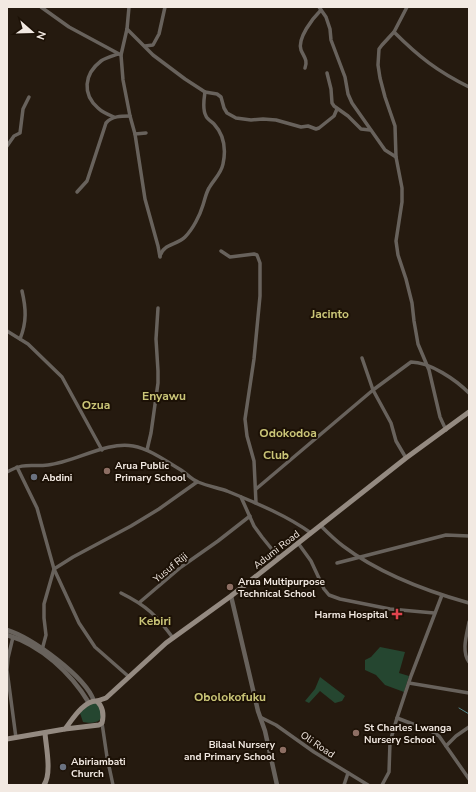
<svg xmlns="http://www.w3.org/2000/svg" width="476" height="792" viewBox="0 0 476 792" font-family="'Nunito Sans',sans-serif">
	<rect width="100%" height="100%" fill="#251a0f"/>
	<g fill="#254630">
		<polygon points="380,647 405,652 399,673 409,676 404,692 385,685 376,675 365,670 365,660 371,657"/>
		<polygon points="320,677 345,696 342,701 335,703 320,691 309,703 305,701 315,689"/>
		<path d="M94,702h1l5,4c1,3 2,8 1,11 -1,7 -13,6 -18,5l-3,-9 2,-3z"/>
	</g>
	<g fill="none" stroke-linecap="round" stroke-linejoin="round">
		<polyline stroke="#54888d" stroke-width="1" points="459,708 469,714"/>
		<g stroke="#68625c" stroke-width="3.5">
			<polyline points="41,7 69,27 121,55"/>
			<polyline points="129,7 127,29 121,55 123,80 130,116 135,134 145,199 158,246 160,257"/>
			<polyline points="319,7 326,17 330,29 331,40 345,77 348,94 352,103 385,150 396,157"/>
			<polyline points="407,7 394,32 382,45 379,49 378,65 380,78 385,97 395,126 396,157 402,188 402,202 396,241 398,255 406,279 412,303 414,321 418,344 429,370 440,417 446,430"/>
			<polyline points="127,29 153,55 185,79 205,92 217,94 221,97 224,108 227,113 236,118 251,120 263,119 276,120 301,127 308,126 316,129 319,128 334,116 337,109"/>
			<path d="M394,32c25,25 43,39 75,55"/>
			<polyline points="145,46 153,45 159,34 165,7"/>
			<path d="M305,68c3,-8 -1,-11 -4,-18 -4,-12 12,-32 20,-40"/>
			<polyline points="327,73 331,89 332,103 334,106 348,116 361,129 370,130"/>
			<path d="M114,117c-5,-2 -12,-5 -16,-9 -16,-14 -14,-34 3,-47 4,-3 11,-5 17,-7"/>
			<polyline points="135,134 146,133"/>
			<polyline points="7,146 14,136 20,133 23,109 29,97"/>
			<path d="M77,192l10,-11 19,-58c6,-7 15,-7 24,-7"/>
			<polyline points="221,251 230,257 254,254 257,255 260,263 260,296 254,359 245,419 247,436 254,461 256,503"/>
			<path d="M160,256c3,-12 17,-11 25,-19 8,-8 15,-22 18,-32 2,-6 3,-12 6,-17 5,-9 12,-14 14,-24 3,-14 2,-28 -9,-40 -2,-2 -7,-5 -8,-8 -4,-7 -2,-17 -1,-24"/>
			<polyline points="7,331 28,344 62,377 102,450"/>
			<path d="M20,339c7,-17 6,-31 2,-48"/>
			<polyline points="362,358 373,390 391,423 396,441 406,458"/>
			<polyline points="147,450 151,433 158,383 158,371 156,339 158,308"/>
			<polyline points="17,467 37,508 54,569 79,623 95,647 128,676"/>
			<path d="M7,472c18,-10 23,-5 41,-7 27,-3 59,-24 85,-19 17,3 33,15 48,24 6,4 11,10 17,12 10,4 20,6 29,9 29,12 59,24 84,42"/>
			<path d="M256,489l117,-99 38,-28c19,0 45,18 58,31"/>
			<polyline points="241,497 254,526 262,537 279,558"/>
			<path d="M321,526c7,7 14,14 22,20 37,28 83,45 126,57"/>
			<polyline points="298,543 311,561 324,589 329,595 340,599 390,609 434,613"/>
			<polyline points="337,563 446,535 469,536"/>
			<path d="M121,593c26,13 35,22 52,45"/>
			<polyline points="140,602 181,567 218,541 250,516"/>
			<path d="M469,622c-2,12 -8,29 0,40"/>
			<polyline points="13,637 8,658 7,670 16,738"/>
			<polyline points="42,650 46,635 44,618 44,604 54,569 73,557 131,526 159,509 197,482"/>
			<polyline points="409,683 469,693"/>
			<polyline points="260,717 276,725 314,752 368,785"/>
			<polyline points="397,718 411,676 442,595"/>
			<polyline points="102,723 107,757 113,785"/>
			<polyline points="446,746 456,736 469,727"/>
			<polyline points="344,785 348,773"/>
			<polyline points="382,785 389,772 390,742 397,718 431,731 439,736 469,779"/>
		</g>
		<g stroke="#68625c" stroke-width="4.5">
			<polyline points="231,596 258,711 265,731 277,785"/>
			<path d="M7,630c25,8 78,46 87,71"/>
			<path d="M7,635c34,10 64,38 82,68"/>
		</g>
		<g stroke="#948a81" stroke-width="5">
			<polyline points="97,701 106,698 166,643 231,596 406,458 469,412"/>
			<path d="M7,739l58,-10 34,-4 3,-2c2,-8 1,-16 -5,-22 -13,-1 -25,19 -32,28"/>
			<path d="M44,785c8,-12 2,-38 1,-52"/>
		</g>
	</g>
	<g fill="#8d6e63" stroke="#1c1106" stroke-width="1.5">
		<circle cx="107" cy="471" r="4"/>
		<circle cx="230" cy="587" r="4"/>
		<circle cx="356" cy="733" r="4"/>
		<circle cx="283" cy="750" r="4"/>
	</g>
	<g fill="#6b7280" stroke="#1c1106" stroke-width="1.5">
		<circle cx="34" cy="477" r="4"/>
		<circle cx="63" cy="767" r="4"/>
	</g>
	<path fill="#e0444e" stroke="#1c1106" stroke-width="1.5" d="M395 608h4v4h4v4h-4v4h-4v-4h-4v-4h4z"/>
	<g text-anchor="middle" stroke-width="4" stroke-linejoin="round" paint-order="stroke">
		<g font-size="10" font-weight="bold" fill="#f2e9e2" stroke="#1c1106" text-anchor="start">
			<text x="115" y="469">Arua Public<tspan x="115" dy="12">Primary School</tspan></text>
			<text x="42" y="481">Abdini</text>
			<text x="238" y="585">Arua Multipurpose<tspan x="238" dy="12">Technical School</tspan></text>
			<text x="388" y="618" text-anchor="end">Harma Hospital</text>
			<text x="364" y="731">St Charles Lwanga<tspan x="364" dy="12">Nursery School</tspan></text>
			<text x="275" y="748" text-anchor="end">Bilaal Nursery<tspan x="275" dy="12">and Primary School</tspan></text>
			<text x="71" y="765">Abiriambati<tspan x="71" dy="12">Church</tspan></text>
		</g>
		<g font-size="10" fill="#f2e9e2" stroke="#1c1106">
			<text transform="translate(276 549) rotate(-38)" y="4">Adumi Road</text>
			<text transform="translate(170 567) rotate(-39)" y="4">Yusuf Riji</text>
			<text transform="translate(318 744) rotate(34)" y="4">Oli Road</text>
		</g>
		<g font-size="12" font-weight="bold" fill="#cac577" stroke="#1c1106">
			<text x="330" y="318">Jacinto</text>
			<text x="164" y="400">Enyawu</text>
			<text x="96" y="409">Ozua</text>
			<text x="288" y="437">Odokodoa</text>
			<text x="276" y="459">Club</text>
			<text x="155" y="625">Kebiri</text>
			<text x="230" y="701">Obolokofuku</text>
		</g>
	</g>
	<rect width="476" height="792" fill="none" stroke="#f2e9e2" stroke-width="16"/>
	<g transform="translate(32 32) rotate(110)" stroke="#1c1106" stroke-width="3" paint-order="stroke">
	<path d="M0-3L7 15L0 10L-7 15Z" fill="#f2e9e2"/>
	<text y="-6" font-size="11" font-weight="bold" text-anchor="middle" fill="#f2e9e2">N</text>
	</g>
</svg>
